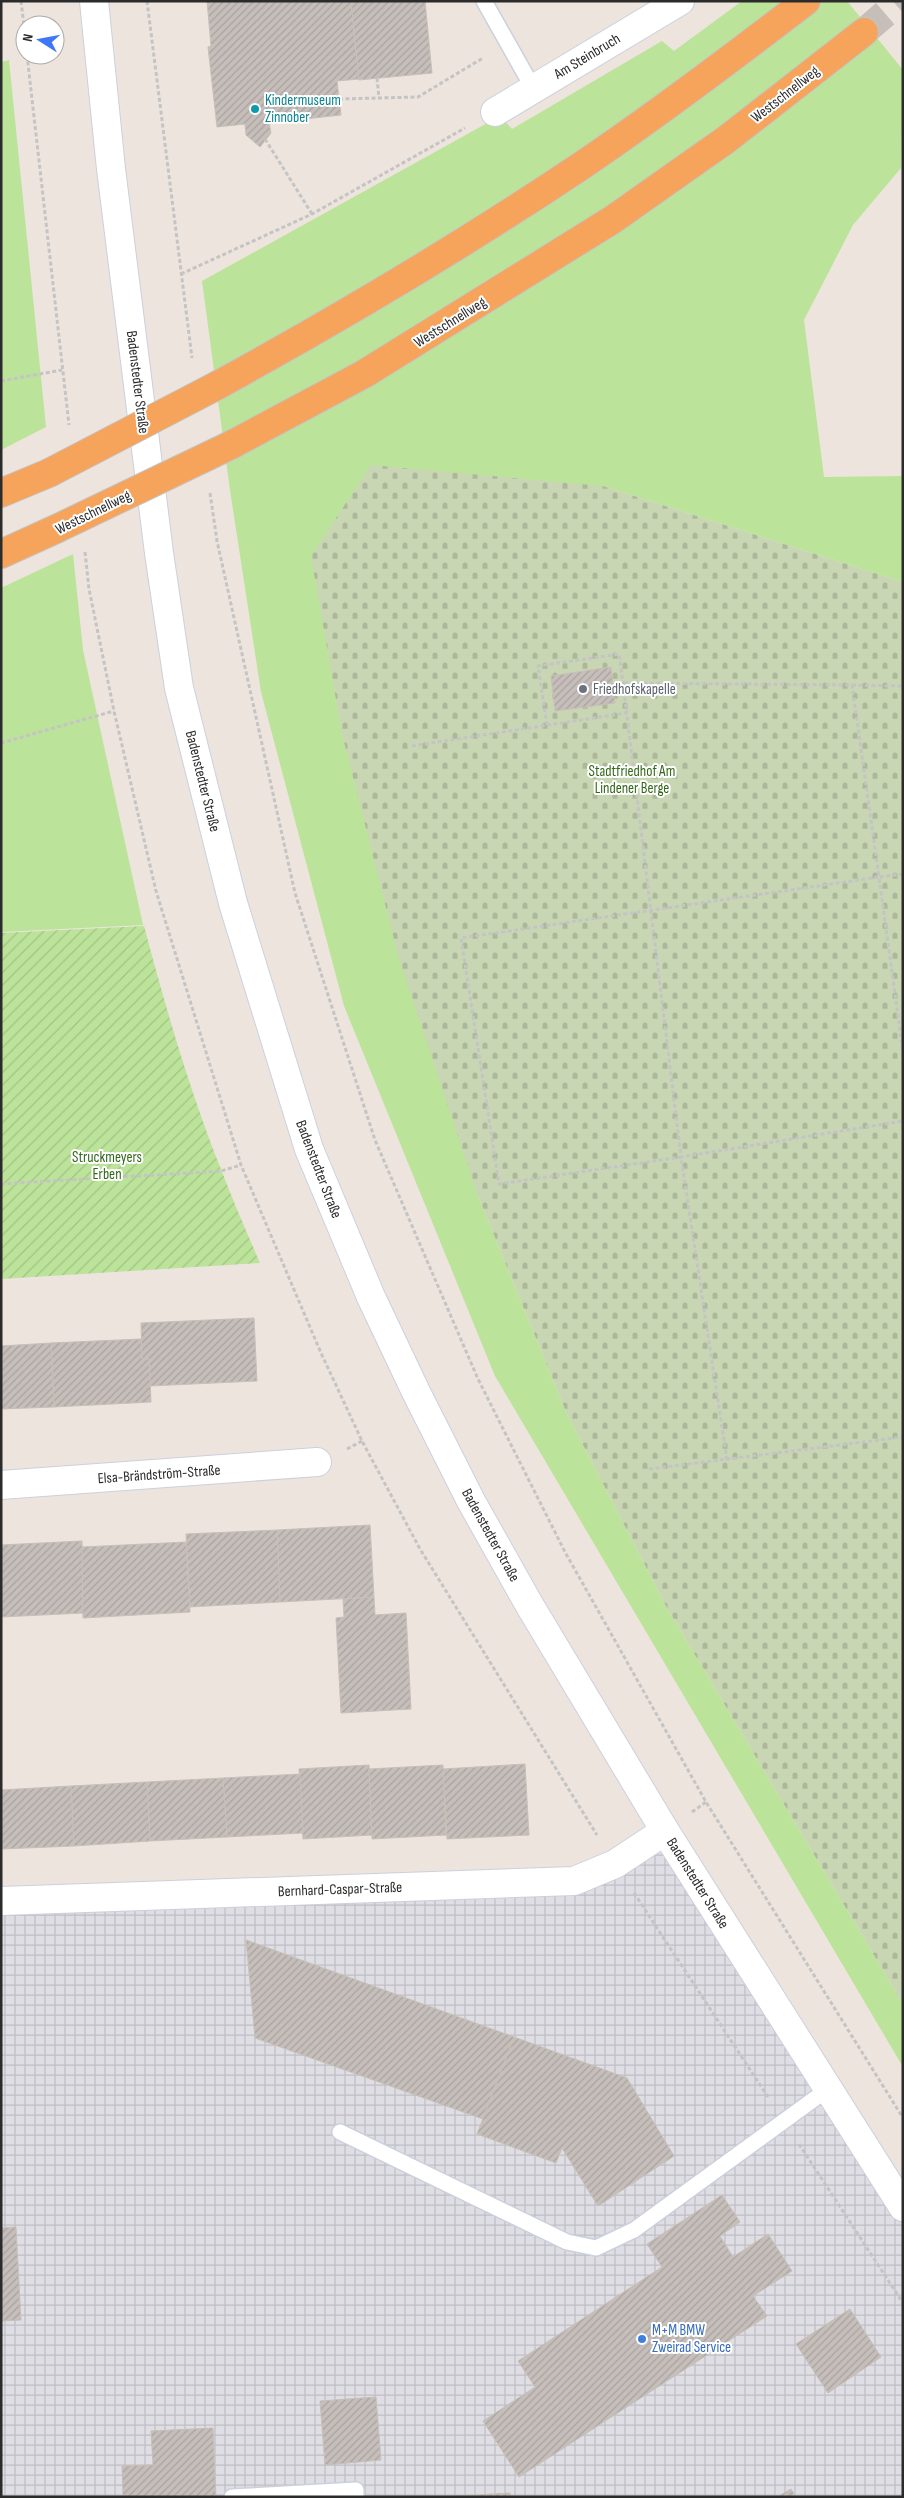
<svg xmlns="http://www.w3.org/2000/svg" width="904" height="2498" viewBox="0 0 904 2498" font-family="'Sofia Sans Condensed',sans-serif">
	<defs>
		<pattern id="industrial-grid" width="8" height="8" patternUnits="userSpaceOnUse" patternTransform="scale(1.25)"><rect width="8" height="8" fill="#dfdee5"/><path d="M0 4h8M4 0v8" fill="none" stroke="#c0bfc5"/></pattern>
		<pattern id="cemetery-stones" width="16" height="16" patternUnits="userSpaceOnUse" patternTransform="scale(1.25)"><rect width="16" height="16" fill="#c9d6b4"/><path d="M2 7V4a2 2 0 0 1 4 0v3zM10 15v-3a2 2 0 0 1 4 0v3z" fill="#adb89b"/></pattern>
		<pattern id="garden-furrows" width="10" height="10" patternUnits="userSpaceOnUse" patternTransform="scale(1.25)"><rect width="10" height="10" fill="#bce39a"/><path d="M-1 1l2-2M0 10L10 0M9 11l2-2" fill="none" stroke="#a2c385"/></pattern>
		<pattern id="building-hatch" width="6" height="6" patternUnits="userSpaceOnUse" patternTransform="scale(1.25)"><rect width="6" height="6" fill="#c5beba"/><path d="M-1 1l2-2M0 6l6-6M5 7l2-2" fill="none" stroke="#a9a3a0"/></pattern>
	</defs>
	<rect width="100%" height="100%" fill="#ede4dd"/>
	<polygon fill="url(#industrial-grid)" points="665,1831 903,2207 903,2497 1,2497 1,1901 574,1881"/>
	<g fill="#bce39a">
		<polygon points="742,1 847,1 903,70 901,168 853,225 804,320 824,477 903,476 903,582 603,486 476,1191 566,1412 667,1608 903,2004 903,2067 495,1376 344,1006 261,692 230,490 202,281 500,116 512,129 662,41 674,51"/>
		<polygon points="9,60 46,427 1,450 1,62"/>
		<polygon points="73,554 83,650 143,925 1,932 1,588"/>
	</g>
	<polygon fill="url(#cemetery-stones)" points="371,465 603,486 903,582 903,2004 667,1608 566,1412 476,1191 399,959 342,734 311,556"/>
	<path fill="url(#garden-furrows)" d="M144,926c22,83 46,166 78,246 12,31 25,61 38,91l-259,16v-346z"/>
	<g fill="url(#building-hatch)" stroke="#c8c0b7">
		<polygon points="207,1 351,1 359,79 337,81 341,115 269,123 271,133 260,147 246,135 245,124 217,127 208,47 211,46"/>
		<polygon points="351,1 425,1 432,73 359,80"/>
		<polygon points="611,667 615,703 555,711 551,676"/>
		<polygon points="254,1318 257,1381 150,1386 149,1359 142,1359 141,1323"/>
		<polygon points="141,1339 142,1359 149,1359 151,1402 54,1407 51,1343"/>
		<polygon points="51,1343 54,1407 1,1409 1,1346"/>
		<polygon points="370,1525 374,1597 280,1602 277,1530"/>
		<polygon points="277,1530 280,1602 190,1607 186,1534"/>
		<polygon points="82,1541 83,1613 1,1617 1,1545"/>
		<polygon points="186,1542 190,1612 83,1618 82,1547"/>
		<polygon points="374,1597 375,1615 406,1613 411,1709 341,1713 336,1618 344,1617 343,1599"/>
		<polygon points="525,1764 529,1835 447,1839 443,1769"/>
		<polygon points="369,1765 372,1835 303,1839 299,1769"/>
		<polygon points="443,1765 446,1835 372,1839 369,1769"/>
		<polygon points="300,1774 303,1833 227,1837 223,1778"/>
		<polygon points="223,1778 227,1837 150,1841 147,1782"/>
		<polygon points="147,1782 150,1841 74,1846 71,1786"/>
		<polygon points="71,1786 74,1846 1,1849 1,1790"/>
		<polygon points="246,1940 514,2037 483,2119 255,2038"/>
		<polygon points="514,2037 627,2078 674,2156 598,2206 562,2148 556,2163 477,2134"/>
		<polygon points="722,2195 740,2222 720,2236 733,2257 768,2234 792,2271 753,2296 767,2316 519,2477 483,2421 535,2387 518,2361 662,2267 647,2244"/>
		<polygon points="16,2227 21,2320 1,2321 1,2228"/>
		<polygon points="850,2309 881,2357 828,2393 796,2344"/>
		<polygon points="376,2397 381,2460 325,2465 320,2401"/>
		<polygon points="213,2428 216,2497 123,2497 122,2466 153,2465 151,2431"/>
		<polygon points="791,2489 796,2497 777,2497"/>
		<polygon points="510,2493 511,2497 441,2497"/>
	</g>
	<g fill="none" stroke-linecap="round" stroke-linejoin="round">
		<polyline stroke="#c6bfb9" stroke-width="28" stroke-dasharray="28 14" stroke-linecap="butt" points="864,32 900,1"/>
		<defs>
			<g id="service">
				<polyline points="484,1 533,88"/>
				<polyline points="340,2132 567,2242 596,2248 634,2230 828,2089"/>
				<polyline points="232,2497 356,2490 356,2497"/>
			</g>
			<g id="minor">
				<polyline points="495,112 680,1"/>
				<polyline points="1,1485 317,1462"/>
				<polyline points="1,1901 574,1881 615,1864 665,1831"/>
			</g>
			<polyline id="tertiary" points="94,1 111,169 159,553 179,688 233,903 309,1149 371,1297 416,1392 471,1501 530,1606 665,1831 903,2207"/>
			<g id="trunk">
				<path d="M218,385c124,-68 245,-140 363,-219 77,-52 151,-108 225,-165"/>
				<polyline points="231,445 364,374 612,220 727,139 864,32"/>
				<polyline points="1,493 49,473"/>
				<polyline points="1,554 56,529"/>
			</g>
		</defs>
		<use href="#service" stroke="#cbd1dc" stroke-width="18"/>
		<use href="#minor" stroke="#cbd1dc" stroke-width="30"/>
		<use href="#tertiary" stroke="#cbd1dc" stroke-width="30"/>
		<use href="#trunk" stroke="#c4c4c4" stroke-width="30"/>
		<g stroke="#c4c4c4" stroke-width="3" stroke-dasharray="4 2.5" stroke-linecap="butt">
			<polyline points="21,1 25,34"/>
			<polyline points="147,1 192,358"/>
			<polyline points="27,55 69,425"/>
			<polyline points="377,78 379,98"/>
			<polyline points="339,99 418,97 483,58"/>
			<polyline points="265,139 312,214"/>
			<polyline points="181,274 312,214 465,128"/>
			<polyline points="1,381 62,370"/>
			<polyline points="210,493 217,541 295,893 375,1140 478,1379 565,1552 706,1802 903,2118"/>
			<polyline points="85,552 89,589 114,711 156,891 241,1165 321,1353 362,1441 420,1549 597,1835"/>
			<polyline points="852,685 903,686"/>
			<polyline points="547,725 538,666 619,654 623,683"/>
			<polyline points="1,743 114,711"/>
			<polyline points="412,746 626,713"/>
			<polyline points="903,874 879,877 852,685 623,683 681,1157 903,1121"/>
			<polyline points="1,1184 221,1171 241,1165"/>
			<polyline points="347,1449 362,1441"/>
			<polyline points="727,1460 681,1157 499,1184 461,938 879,877 903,1053"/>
			<polyline points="649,1469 903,1437"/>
			<polyline points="692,1812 706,1802"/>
			<polyline points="634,1893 768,2097"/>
			<polyline points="799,2144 903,2303"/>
		</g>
		<use href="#service" stroke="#fff" stroke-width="15"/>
		<use href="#minor" stroke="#fff" stroke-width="28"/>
		<use href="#tertiary" stroke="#fff" stroke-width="28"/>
		<use href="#trunk" stroke="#f6a45c" stroke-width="28"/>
		<defs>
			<g id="trunk-bridge">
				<polyline points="49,473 218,385"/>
				<polyline points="56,529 231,445"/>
			</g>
		</defs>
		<use href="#trunk-bridge" stroke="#c4c4c4" stroke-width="30" stroke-linecap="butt"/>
		<use href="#trunk-bridge" stroke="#f6a45c" stroke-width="28"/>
	</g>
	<circle fill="#0f9aa8" stroke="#fff" stroke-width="2" cx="255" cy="109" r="5"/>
	<circle fill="#6b7280" stroke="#fff" stroke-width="2" cx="583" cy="689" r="5"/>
	<circle fill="#3f7fe0" stroke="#fff" stroke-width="2" cx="642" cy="2339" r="5"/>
	<g text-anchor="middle" stroke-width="4" stroke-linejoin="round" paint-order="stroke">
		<g font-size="15" fill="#2b2b2b" stroke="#fff">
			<text transform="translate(587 56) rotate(-31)" y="5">Am Steinbruch</text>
			<text transform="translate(785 94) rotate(-38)" y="5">Westschnellweg</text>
			<text transform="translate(450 322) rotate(-32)" y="5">Westschnellweg</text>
			<text transform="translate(138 382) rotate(83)" y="5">Badenstedter Straße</text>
			<text transform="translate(93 512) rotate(-26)" y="5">Westschnellweg</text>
			<text transform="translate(203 781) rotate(76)" y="5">Badenstedter Straße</text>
			<text transform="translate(319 1169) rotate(69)" y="5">Badenstedter Straße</text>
			<text transform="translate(159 1474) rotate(-4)" y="5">Elsa-Brändström-Straße</text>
			<text transform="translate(491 1535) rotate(61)" y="5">Badenstedter Straße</text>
			<text transform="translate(698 1883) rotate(58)" y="5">Badenstedter Straße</text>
			<text transform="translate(340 1889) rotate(-2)" y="5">Bernhard-Caspar-Straße</text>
		</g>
		<g font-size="15" fill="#0d838f" stroke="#fff" text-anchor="start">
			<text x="265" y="105">Kindermuseum<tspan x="265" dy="17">Zinnober</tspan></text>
		</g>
		<g font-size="15" fill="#5b616d" stroke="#fff" text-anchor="start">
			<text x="593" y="694">Friedhofskapelle</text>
		</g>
		<g font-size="15" fill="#34681b" stroke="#fff">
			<text x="632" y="776">Stadtfriedhof Am<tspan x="632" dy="17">Lindener Berge</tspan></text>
			<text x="107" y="1162">Struckmeyers<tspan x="107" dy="17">Erben</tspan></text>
		</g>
		<g font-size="15" fill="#366cbe" stroke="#fff" text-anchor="start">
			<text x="652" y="2335">M+M BMW<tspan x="652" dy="17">Zweirad Service</tspan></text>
		</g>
	</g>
	<rect width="904" height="2498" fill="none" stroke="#2b2b2b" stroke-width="5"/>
	<g transform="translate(40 40) rotate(281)"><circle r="24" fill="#ffffff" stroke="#aaaaaa"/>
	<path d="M0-4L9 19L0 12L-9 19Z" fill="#3e78f8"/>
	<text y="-8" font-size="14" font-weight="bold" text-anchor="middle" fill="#2b2b2b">N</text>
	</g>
</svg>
